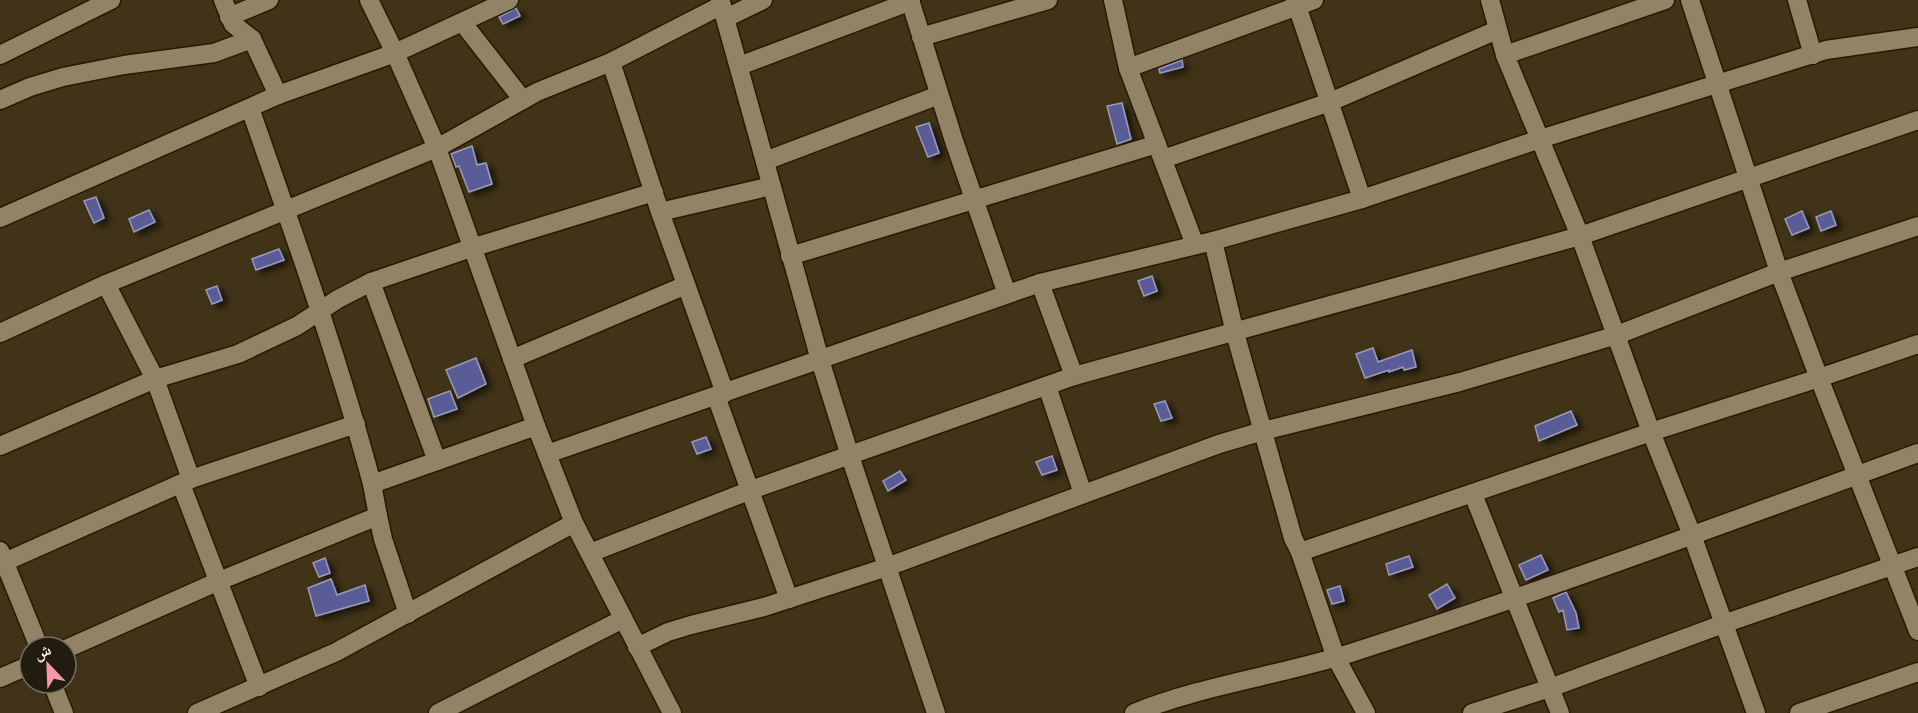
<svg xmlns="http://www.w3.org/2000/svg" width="1918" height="713" viewBox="0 0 1918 713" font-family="'IBM Plex Sans','Noto Naskh Arabic',sans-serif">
	<defs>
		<filter id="shadow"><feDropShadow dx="5.5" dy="3.5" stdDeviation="3" flood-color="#0009"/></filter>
	</defs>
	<rect width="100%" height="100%" fill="#403317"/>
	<g fill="#5a5b97" stroke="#999bba" stroke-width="1.5" filter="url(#shadow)">
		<polygon points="516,8 520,16 503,24 499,17"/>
		<polygon points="1182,60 1183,67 1160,73 1159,69"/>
		<polygon points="1122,103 1131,139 1117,144 1107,106"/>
		<polygon points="929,123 939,153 928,157 916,127"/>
		<polygon points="472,146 477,165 486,163 492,184 469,192 459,166 456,167 451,154"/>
		<polygon points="96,197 104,218 94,223 84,201"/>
		<polygon points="149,210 155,222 134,232 129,219"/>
		<polygon points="1802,211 1809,228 1792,235 1785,219"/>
		<polygon points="1831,211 1836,225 1821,231 1816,217"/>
		<polygon points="279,249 284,260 256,270 252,259"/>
		<polygon points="1152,276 1157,291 1144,296 1138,281"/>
		<polygon points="217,286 222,300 212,304 206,290"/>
		<polygon points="1373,348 1378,362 1412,350 1416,367 1404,370 1403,367 1389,372 1389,370 1365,378 1356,354"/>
		<polygon points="476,358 486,384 458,398 446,370"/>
		<polygon points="450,391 457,409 434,417 428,399"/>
		<polygon points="1165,401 1172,418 1161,421 1154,404"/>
		<polygon points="1571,411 1577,425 1539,441 1535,426"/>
		<polygon points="706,437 711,449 697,454 692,442"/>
		<polygon points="1052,456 1057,470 1042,475 1036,462"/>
		<polygon points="900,471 906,480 888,491 883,481"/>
		<polygon points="1541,555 1548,570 1526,580 1519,565"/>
		<polygon points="1409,556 1413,567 1389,575 1386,564"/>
		<polygon points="325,558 330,573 319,577 313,563"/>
		<polygon points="331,579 337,595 365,585 369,601 316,616 308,588"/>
		<polygon points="1447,584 1455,598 1437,609 1429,595"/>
		<polygon points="1340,586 1344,601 1332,604 1327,590"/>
		<polygon points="1566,592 1576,613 1579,628 1567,630 1563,610 1559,612 1553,598"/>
	</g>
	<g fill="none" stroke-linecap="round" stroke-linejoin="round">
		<defs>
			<g id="street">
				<polyline points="223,0 233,24 252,39 278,95"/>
				<polyline points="369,0 395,53 437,148 536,426 574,523 672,713"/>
				<polyline points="720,0 820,360 850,456 936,713"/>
				<polyline points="910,0 954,141 1007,294"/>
				<polyline points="1113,0 1128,68 1195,245"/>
				<polyline points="1295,0 1362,199"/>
				<polyline points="1490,0 1505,55 1580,236 1651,432 1692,535 1756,713"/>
				<polyline points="1690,0 1779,272 1819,378 1918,631"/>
				<polyline points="1797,0 1813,55"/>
				<polyline points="229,17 269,0"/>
				<polyline points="726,18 763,0"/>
				<polyline points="462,22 523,100"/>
				<polyline points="921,37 1048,0"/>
				<polyline points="0,55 111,0"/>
				<polyline points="1505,55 1665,0"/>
				<polyline points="611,62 660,212 725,393"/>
				<polyline points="739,66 911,1"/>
				<polyline points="1128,68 1314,0"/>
				<polyline points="0,100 30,87 63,77 124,65 214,53 252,39"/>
				<path d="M250,108c43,124 88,248 122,376"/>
				<polyline points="1163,159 1330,102 1497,30"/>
				<polyline points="765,161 939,95"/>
				<polyline points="660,212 771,186"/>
				<polyline points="0,218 278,95 395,53 509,0"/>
				<polyline points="1213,241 1235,333 1293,538 1300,552 1336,658 1366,713"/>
				<polyline points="790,256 1157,144"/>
				<polyline points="371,282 437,461"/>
				<polyline points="1040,283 1074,376"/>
				<polyline points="106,284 155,379 191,479"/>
				<polyline points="0,333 106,284 437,148 537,92 611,62 722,5"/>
				<polyline points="512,359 686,285"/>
				<polyline points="1047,386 1083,494"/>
				<polyline points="716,396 789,599"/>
				<polyline points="0,446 155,379 238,354 297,326 338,299 371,282 471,248 654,192"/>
				<polyline points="547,454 1040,283 1213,241 1362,199 1540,139 1826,50 1918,37"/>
				<polyline points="181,484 259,687"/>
				<polyline points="1473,494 1560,713"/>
				<polyline points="378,516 383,539 408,614"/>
				<polyline points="0,551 39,647"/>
				<polyline points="1300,552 1651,432 1819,378 1918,344"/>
				<polyline points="590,553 751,490 1074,376 1580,236 1918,120"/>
				<polyline points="0,564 191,479 356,424"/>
				<polyline points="637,647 668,632 691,625 764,607 887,567 1219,444 1263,431 1460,382 1617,335 1779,272 1918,226"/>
				<polyline points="66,649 219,581 378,516 372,484 536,426"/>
				<polyline points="0,678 30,665"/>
				<polyline points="52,683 64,713"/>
				<polyline points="197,713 336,652 574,523"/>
				<polyline points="438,713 623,619"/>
				<path d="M1134,713c72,-29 150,-38 223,-62 189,-61 375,-130 561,-198"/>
				<polyline points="1472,713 1550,688 1723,624 1918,557"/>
				<polyline points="1799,713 1918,672"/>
			</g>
		</defs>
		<use href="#street" stroke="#271a00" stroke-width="21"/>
		<use href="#street" stroke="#938366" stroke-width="18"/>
	</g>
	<g transform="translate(48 665) rotate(337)"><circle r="28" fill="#221b10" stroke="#766f62" stroke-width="1.5"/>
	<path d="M0-4.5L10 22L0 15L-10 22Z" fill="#f49aa4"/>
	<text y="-9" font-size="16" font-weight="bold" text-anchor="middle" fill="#f5eddd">ش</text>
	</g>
</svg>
